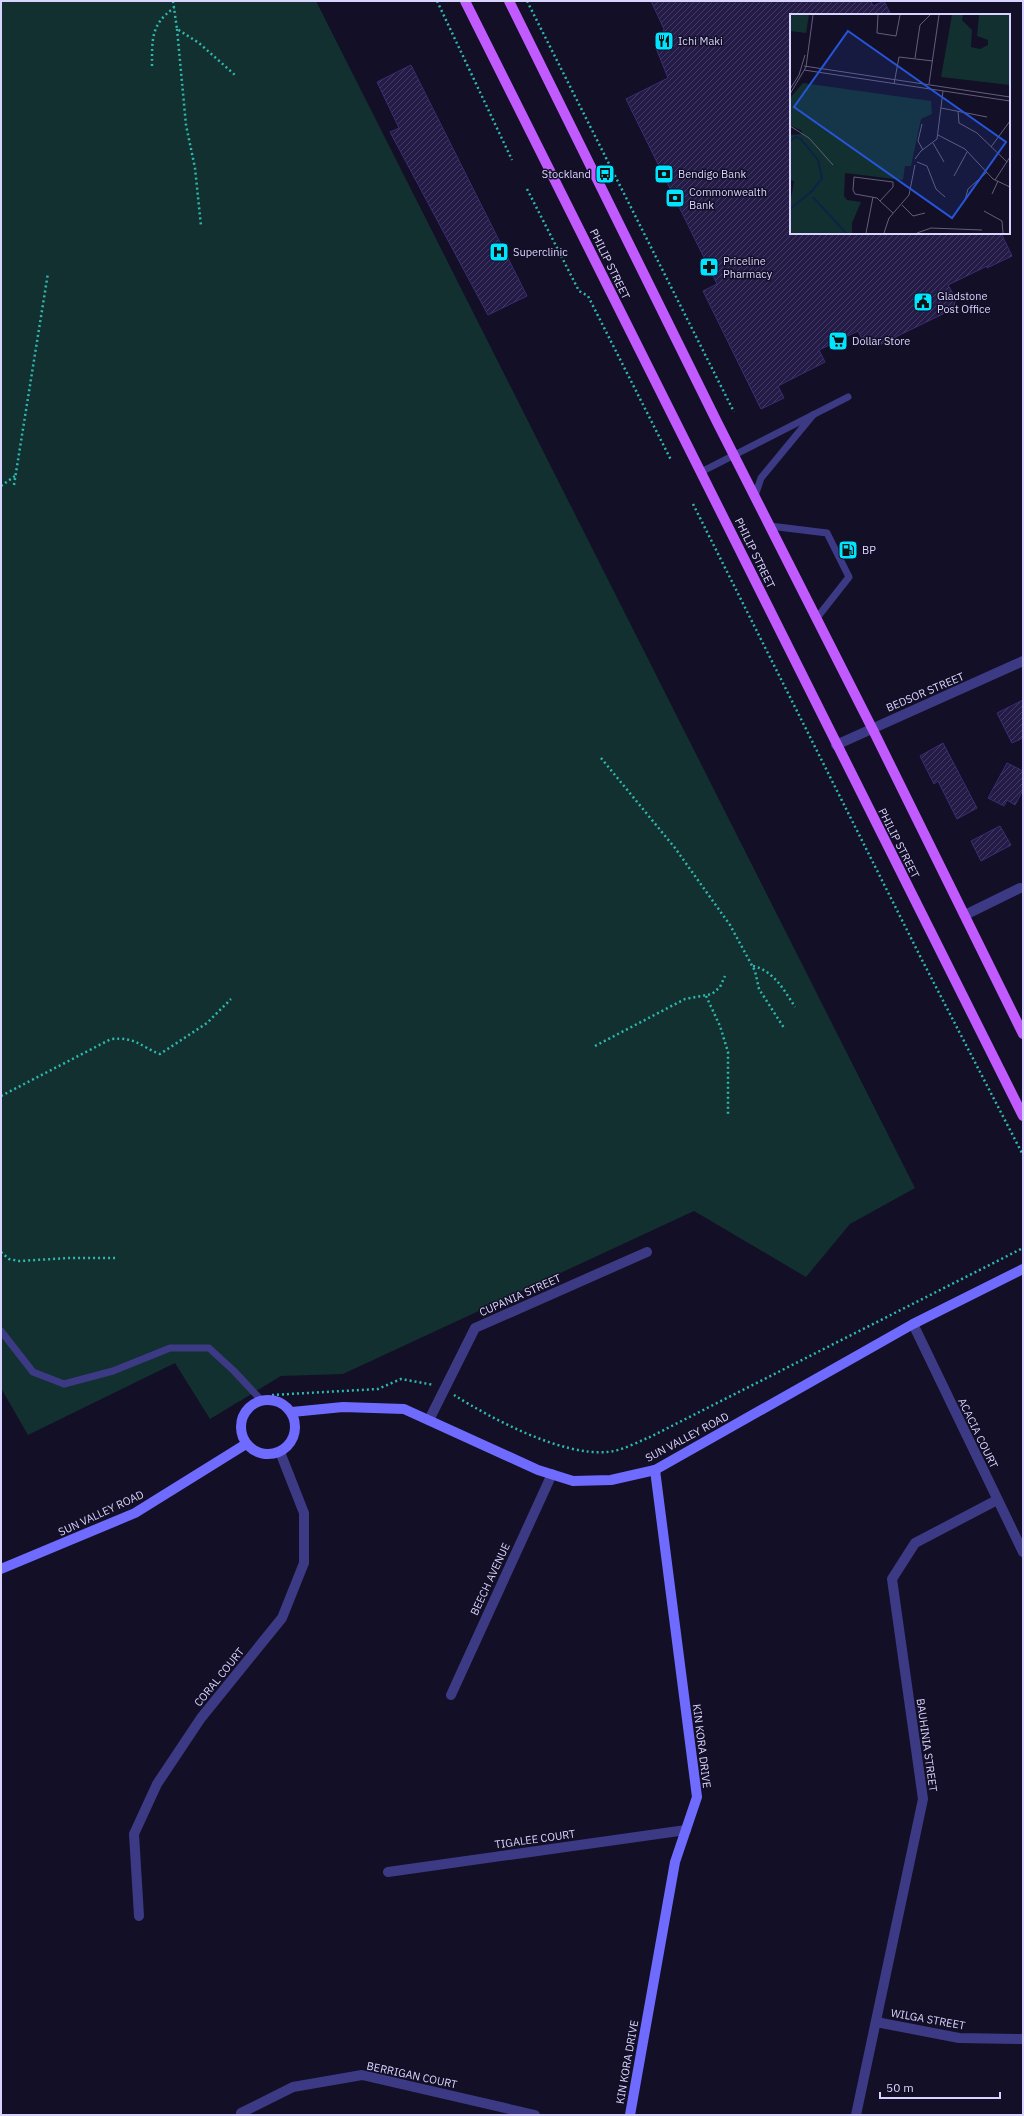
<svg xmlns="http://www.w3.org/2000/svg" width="1024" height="2116" viewBox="0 0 1024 2116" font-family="'IBM Plex Sans',sans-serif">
	<defs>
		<pattern id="building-hatch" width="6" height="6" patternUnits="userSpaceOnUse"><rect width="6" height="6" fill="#241b47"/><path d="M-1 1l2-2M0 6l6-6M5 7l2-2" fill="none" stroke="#433b63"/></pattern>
	</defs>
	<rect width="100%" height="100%" fill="#130f26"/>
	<polygon fill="#12302f" points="1,1 316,1 915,1188 850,1224 806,1277 694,1211 343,1374 281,1376 210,1419 175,1363 28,1435 1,1388"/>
	<g fill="url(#building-hatch)" stroke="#3b2d73">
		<polygon points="651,1 871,1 873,6 884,1 891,15 791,15 791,233 1001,233 1012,256 987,268 987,266 948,285 956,299 953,309 877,346 863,341 858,331 819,350 825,362 778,386 784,398 761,409 703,291 717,284 626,99 668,78 656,48 664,29"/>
		<polygon points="411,65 527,296 488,315 390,132 399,128 377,82"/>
		<polygon points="1023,700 1023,738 1012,743 997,713"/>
		<polygon points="943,743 977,808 957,819 938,781 934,784 920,756"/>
		<polygon points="1007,763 1023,771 1023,790 1015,805 1007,800 1004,806 988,798"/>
		<polygon points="1000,826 1011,845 981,861 971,841"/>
	</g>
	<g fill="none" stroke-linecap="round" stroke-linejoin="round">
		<g stroke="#2fb8b0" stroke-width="2.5" stroke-dasharray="2 3" stroke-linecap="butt">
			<polyline points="173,1 177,29 199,43 235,75"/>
			<polyline points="437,1 512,160"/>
			<polyline points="527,1 734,412"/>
			<polyline points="177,29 186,125 195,168 201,226"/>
			<path d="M152,66c0,-27 -1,-42 22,-58"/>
			<polyline points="527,189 579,291 588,296 671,460"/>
			<polyline points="14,485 48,273"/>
			<polyline points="1,486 15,476"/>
			<polyline points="693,504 922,960 1023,1155"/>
			<polyline points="601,758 675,848 730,925 755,971 759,989 784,1028"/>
			<path d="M753,966c21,5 31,24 42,41"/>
			<polyline points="706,996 720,1026 728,1052 728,1116"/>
			<polyline points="595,1046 685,999 712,994 720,987 725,976"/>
			<path d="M1,1096l110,-57c26,-2 28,7 49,15l47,-31 24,-24"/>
			<polyline points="1,1252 9,1259 19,1261 69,1258 118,1258"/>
			<polyline points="272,1395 378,1389 401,1379 434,1385"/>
			<path d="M454,1395c38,24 108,61 153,57 15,-1 30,-10 43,-15l373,-189"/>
		</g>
		<g stroke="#3d3a85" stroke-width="7">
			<polyline points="701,472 848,397"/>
			<polyline points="755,496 761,478 813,415"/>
			<polyline points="770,526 827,533 849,577 816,619"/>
			<polyline points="1,1331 33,1372 64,1384 113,1371 170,1348 209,1348 234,1371 261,1400"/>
		</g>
		<g stroke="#3d3a85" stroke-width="10">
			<polyline points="836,745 1023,661"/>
			<polyline points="965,915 1020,888"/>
			<polyline points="913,1324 1023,1552"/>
			<polyline points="429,1420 475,1328 647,1252"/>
			<polyline points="451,1695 552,1474"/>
			<polyline points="388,1872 686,1830"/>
			<polyline points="139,1916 134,1834 157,1784 201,1718 282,1618 304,1563 304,1513 280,1452"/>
			<polyline points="876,2022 959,2038 1023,2039"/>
			<polyline points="241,2113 293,2087 362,2075 535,2115"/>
			<polyline points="856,2115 923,1799 892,1579 915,1543 997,1500"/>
		</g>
		<g stroke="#6f6bff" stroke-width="10">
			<circle cx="268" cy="1427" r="27"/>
			<polyline points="292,1412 343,1407 404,1409 538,1470 573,1481 611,1480 655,1470 913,1324 1023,1269"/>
			<polyline points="1,1569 135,1513 246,1444"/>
			<polyline points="630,2115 675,1862 697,1797 655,1470"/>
		</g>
		<g stroke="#c25bff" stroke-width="10">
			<polyline points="465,1 1023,1116"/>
			<polyline points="509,1 717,422 872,728 1023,1034"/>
		</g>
	</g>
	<defs>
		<symbol id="restaurant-square" viewBox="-11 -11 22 22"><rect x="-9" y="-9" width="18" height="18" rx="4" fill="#00e5ff" stroke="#130f26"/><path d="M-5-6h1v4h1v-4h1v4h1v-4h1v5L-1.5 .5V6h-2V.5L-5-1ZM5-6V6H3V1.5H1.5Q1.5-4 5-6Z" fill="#111"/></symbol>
		<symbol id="bus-square" viewBox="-11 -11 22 22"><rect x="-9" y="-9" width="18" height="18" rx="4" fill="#00e5ff" stroke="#130f26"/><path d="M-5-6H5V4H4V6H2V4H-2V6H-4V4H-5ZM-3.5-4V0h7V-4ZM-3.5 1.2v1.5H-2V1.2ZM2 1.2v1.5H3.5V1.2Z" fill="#111"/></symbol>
		<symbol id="bank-square" viewBox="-11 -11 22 22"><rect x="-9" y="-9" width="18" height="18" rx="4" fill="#00e5ff" stroke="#130f26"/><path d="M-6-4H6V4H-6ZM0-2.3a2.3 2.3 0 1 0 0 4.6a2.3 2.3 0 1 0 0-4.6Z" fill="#111"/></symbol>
		<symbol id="hospital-square" viewBox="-11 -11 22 22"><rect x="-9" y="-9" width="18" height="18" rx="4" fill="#00e5ff" stroke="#130f26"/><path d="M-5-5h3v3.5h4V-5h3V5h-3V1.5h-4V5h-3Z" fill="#111"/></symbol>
		<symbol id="pharmacy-square" viewBox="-11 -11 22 22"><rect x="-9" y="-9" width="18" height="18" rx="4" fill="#00e5ff" stroke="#130f26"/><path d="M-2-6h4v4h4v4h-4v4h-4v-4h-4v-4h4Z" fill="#111"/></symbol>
		<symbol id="civic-square" viewBox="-11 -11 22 22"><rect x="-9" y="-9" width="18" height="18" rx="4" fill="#00e5ff" stroke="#130f26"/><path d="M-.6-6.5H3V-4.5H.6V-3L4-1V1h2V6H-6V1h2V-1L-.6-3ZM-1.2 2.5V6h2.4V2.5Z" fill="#111"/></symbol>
		<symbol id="supermarket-square" viewBox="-11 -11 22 22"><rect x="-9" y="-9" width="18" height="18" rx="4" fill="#00e5ff" stroke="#130f26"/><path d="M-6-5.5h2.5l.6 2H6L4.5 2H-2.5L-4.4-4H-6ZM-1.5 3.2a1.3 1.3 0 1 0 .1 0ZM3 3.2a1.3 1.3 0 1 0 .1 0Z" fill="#111"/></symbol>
		<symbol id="fuel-square" viewBox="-11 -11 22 22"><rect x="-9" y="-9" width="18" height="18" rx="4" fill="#00e5ff" stroke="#130f26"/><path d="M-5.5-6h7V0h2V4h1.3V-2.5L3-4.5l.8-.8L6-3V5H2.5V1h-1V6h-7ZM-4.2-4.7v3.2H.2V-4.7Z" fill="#111"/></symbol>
	</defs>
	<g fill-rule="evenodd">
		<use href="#restaurant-square" x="653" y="30" width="22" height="22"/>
		<use href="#bus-square" x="594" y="163" width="22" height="22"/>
		<use href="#bank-square" x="653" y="163" width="22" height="22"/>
		<use href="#bank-square" x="664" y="187" width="22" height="22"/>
		<use href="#hospital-square" x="488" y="241" width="22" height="22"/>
		<use href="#pharmacy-square" x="698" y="256" width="22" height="22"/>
		<use href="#civic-square" x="912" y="291" width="22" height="22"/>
		<use href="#supermarket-square" x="827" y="330" width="22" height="22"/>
		<use href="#fuel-square" x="837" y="539" width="22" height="22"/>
	</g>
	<g text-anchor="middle" stroke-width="3" stroke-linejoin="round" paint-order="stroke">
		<g font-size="11" fill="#d9d4ff" stroke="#130f26" text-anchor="start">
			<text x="678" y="45">Ichi Maki</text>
			<text x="591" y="178" text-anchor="end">Stockland</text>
			<text x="678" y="178">Bendigo Bank</text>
			<text x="689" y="196">Commonwealth<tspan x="689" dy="13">Bank</tspan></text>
			<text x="513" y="256">Superclinic</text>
			<text x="723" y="265">Priceline<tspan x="723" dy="13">Pharmacy</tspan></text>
			<text x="937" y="300">Gladstone<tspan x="937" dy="13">Post Office</tspan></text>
			<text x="852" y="345">Dollar Store</text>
			<text x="862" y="554">BP</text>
		</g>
		<g font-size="11" fill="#d9d4ff" stroke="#130f26">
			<text transform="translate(610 264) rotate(64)" y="4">PHILIP STREET</text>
			<text transform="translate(755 553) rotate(64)" y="4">PHILIP STREET</text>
			<text transform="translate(925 692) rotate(-23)" y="4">BEDSOR STREET</text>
			<text transform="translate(899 843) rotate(63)" y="4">PHILIP STREET</text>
			<text transform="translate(520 1295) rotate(-24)" y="4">CUPANIA STREET</text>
			<text transform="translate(978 1433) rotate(64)" y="4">ACACIA COURT</text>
			<text transform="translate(687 1437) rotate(-28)" y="4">SUN VALLEY ROAD</text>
			<text transform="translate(101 1513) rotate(-25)" y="4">SUN VALLEY ROAD</text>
			<text transform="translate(490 1579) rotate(-65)" y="4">BEECH AVENUE</text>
			<text transform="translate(219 1677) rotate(-51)" y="4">CORAL COURT</text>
			<text transform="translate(927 1745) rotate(82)" y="4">BAUHINIA STREET</text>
			<text transform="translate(702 1746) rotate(83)" y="4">KIN KORA DRIVE</text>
			<text transform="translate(535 1839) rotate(-8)" y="4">TIGALEE COURT</text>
			<text transform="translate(928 2019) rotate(10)" y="4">WILGA STREET</text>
			<text transform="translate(627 2062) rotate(-80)" y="4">KIN KORA DRIVE</text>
			<text transform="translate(412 2075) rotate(12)" y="4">BERRIGAN COURT</text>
		</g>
	</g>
	<g transform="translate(790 14)">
		<rect width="220" height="220" fill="#130f26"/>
		<path d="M13,69l128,18 1,13 -11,5 -10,47h-6l-2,14 -58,-7 -1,23 3,4 14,2 -9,21v10h-62v-29l4,-23 -4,-1v-45l11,-1 1,-3 -12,-6v-27z" fill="#12302f"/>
		<path d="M162,1h11l-1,5 10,10 -1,17 9,2 8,-4v-5l-11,-4 2,-21h31v70l-69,-8z" fill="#12302f"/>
		<path d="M0,1h19l-3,18 -16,-2z" fill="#12302f"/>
		<path fill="none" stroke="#0c2248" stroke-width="2" d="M0,127l6,-4 5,2 17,21 4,18 -10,13 -22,18M23,183l33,36"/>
		<path fill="none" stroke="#625e7d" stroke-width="1" d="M88,1l-1,18 19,3 4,-21M125,44l5,-33 10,-10M14,52l206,31M14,56l206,31M104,70l5,-27 34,4M139,70l10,-69M0,75l9,-14 6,-20M0,80l16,-27 7,-52M151,94l46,9M168,97l1,12 18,10 30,29M132,110l-4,17 5,9M0,112l19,12 24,27M148,121l27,14 28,30 17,8M143,129l11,19M201,133l19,-26M125,145l6,-8 16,-12 6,-48M127,148l10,4 9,23 9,8M164,162l13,-24M205,166l15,-23M202,180l6,-13M175,186l3,-11 19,-17M90,187l13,-14v-5l-39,-5 -1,13 2,4 22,4 3,3 13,12M112,191l11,11 12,-3M194,197l18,10 1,12M76,219l7,-36M94,219l5,-15 20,-23 6,-30M127,219l14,-5 51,2"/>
		<path fill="#2655da" fill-opacity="0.15" stroke="#2655da" stroke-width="2" d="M58,17l158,111 -54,76 -158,-111z"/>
		<rect width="220" height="220" fill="none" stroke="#d9d4ff" stroke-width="2"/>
	</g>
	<rect width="1024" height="2116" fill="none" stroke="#d9d4ff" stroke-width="4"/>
	<path d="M880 2092v6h120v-6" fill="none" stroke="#d9d4ff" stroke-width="2"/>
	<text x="886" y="2092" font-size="12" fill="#d9d4ff" stroke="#130f26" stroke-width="3" paint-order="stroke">50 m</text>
</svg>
